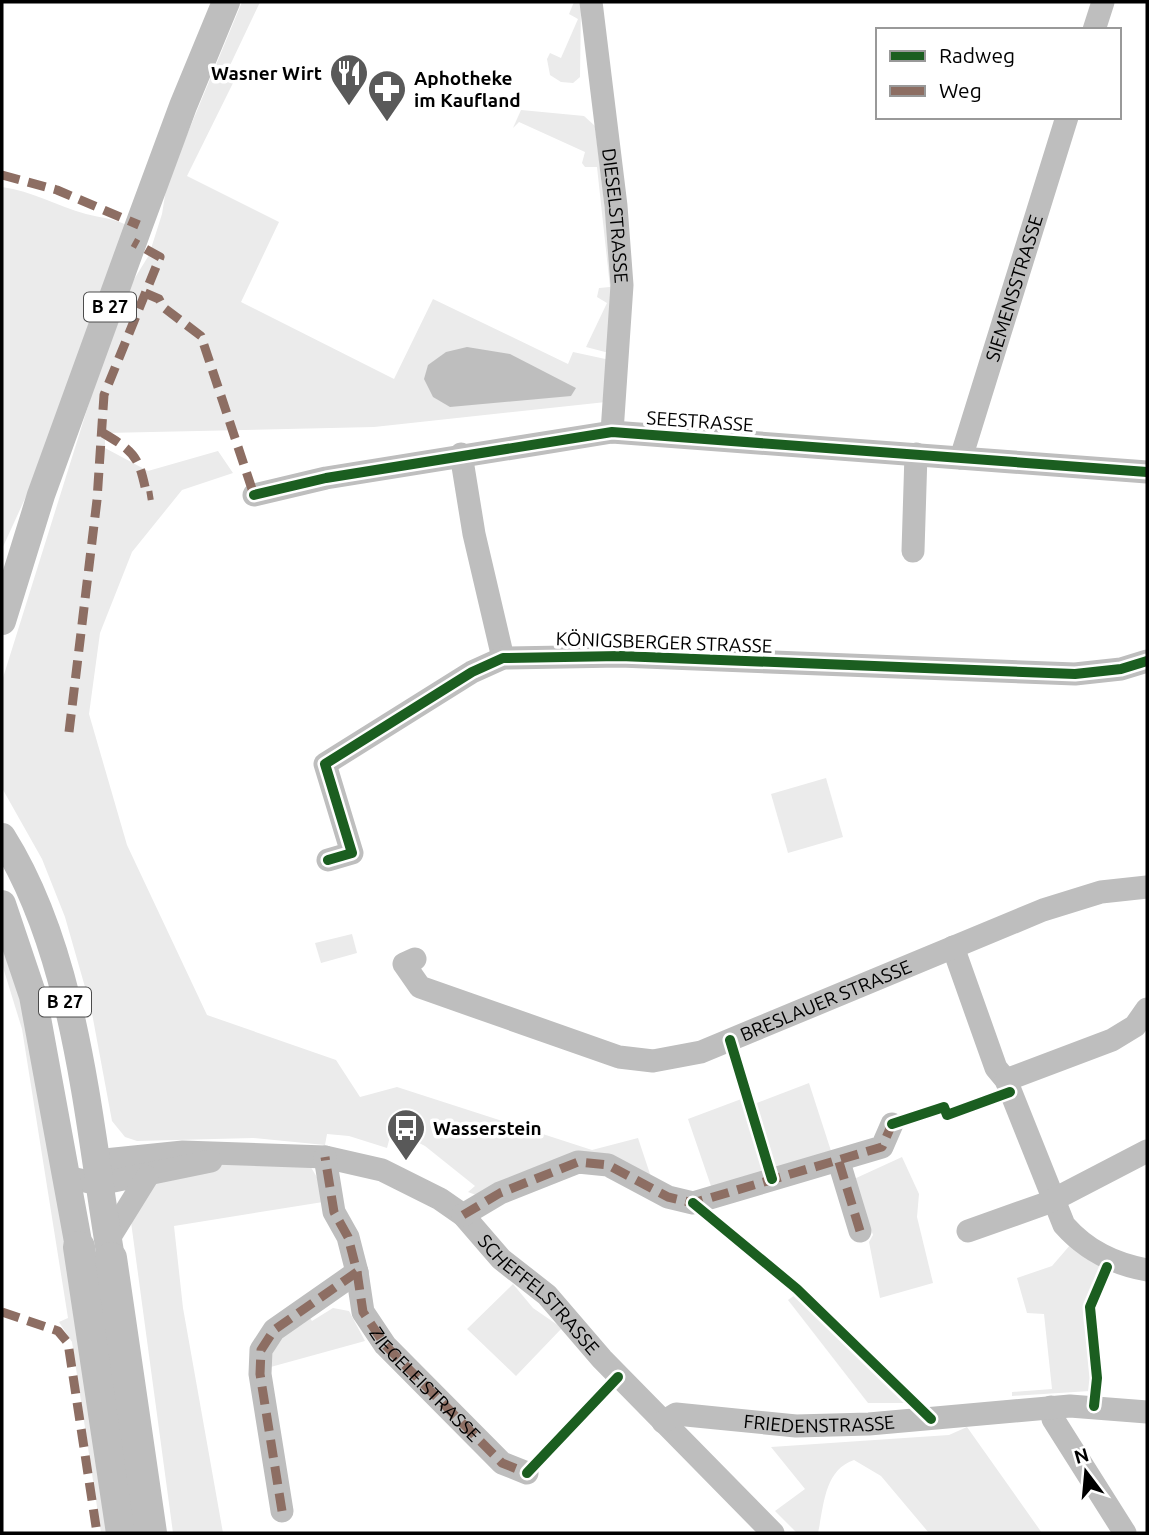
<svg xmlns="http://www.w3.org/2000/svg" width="1149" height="1535" viewBox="0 0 1149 1535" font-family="Ubuntu,sans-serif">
	<rect width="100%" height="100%" fill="#fff"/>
	<g fill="#ebebeb">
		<polygon points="242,2 260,2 224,78 233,83 187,176 279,222 241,302 394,379 433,299 568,364 573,352 610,360 606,402 374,427 105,433 105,448 148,471 218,451 233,473 182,490 132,552 100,633 89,714 127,845 207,1015 336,1060 360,1097 397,1087 592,1150 638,1138 653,1183 611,1160 476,1195 468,1192 475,1186 425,1146 392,1129 387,1148 349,1136 327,1134 325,1145 253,1138 137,1141 125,1137 112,1121 91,1008 65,917 42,859 2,788 2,681 105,352 133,281 149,255 162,214 167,183"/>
		<polygon points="574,2 581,2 580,77 573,83 561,82 550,75 547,59 550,53 561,58 578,19 569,14"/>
		<polygon points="521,110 584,116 595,126 614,287 609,353 586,347 607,303 597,297 599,288 610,287 597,167 585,167 582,163 585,152 519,122 513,128"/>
		<path d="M2,187c30,4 55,19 84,27 15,4 28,4 42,12l-79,220 -47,103z"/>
		<polygon points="826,778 843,837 788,853 771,794"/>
		<polygon points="2,920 38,1049 110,1533 101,1533 72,1342 59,1322 68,1318 22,1029 2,964"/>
		<polygon points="352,934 357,953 321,963 315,943"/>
		<polygon points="809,1083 832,1154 774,1172 754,1104"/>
		<polygon points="744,1098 766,1171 712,1189 688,1119"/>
		<polygon points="902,1157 919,1194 917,1217 933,1283 880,1298 869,1242 873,1235 854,1179"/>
		<polygon points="235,1162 309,1164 318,1179 323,1202 174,1226 183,1308 223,1533 173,1533 131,1222 146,1187 204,1167"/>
		<polygon points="1071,1244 1103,1266 1103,1270 1083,1311 1084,1325 1088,1324 1094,1385 1090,1391 1012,1396 1012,1392 1052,1389 1044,1314 1027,1313 1017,1278 1052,1266"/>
		<polygon points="513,1284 533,1308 562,1328 516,1376 467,1329"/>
		<polygon points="798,1293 911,1403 868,1403 788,1300"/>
		<polygon points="333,1308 349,1311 365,1341 267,1368 271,1344 308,1315 312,1321"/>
		<path d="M967,1427l75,106h-113l-48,-57 -27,-16c-30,10 -30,46 -36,73h-21l-22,-22 30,-22 -34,-42 178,-12z"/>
	</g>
	<polygon fill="#bebebe" points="467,347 510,354 576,388 571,396 450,407 433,397 424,379 428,365 446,352"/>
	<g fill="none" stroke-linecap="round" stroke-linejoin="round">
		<g stroke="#bebebe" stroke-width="23">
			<path id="s1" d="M591,2l25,204 6,79 -10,147"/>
			<polyline points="1094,30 1103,2"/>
			<polyline points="461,454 474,534 503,658"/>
			<path id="s2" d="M961,458l106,-341"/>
			<polyline points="254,495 326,478 612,432 1147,472"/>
			<polyline points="913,551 916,454"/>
			<polyline points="328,860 352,853 325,764 472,672 503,658 620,656 1075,674 1121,669 1147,661"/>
			<path d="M953,947l43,121 10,12 58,145c23,26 50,39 83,45"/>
			<path id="s3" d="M415,959l-11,5 16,23 199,70 34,4 48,-9 342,-142 58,-18 46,-5"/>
			<polyline points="1006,1080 1112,1040 1135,1026 1147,1009"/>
			<path id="s4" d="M95,1161l88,-9 142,5 57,13 58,29 23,16 38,44 46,36 55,64 171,174"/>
			<polyline points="839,1162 860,1231"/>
			<polyline points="66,1177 99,1184 211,1161"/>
			<polyline points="463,1215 500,1193 578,1162 608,1165 668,1197 693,1203 882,1147 892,1124"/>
			<polyline points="968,1231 1047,1203 1147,1151"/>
			<polyline points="108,1240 147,1177"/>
			<polyline points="357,1272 363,1312 385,1345 502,1463 527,1473"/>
			<polyline points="1051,1407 1053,1419 1125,1533"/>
			<path id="s5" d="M663,1422l13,-8 120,12 73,-2 201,-18 77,6"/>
			<polyline points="282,1511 260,1374 261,1350 274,1330 357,1272 348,1237 334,1212 325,1157"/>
		</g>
		<g stroke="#bebebe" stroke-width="28">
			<polyline points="2,621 41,495 139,225 183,106 226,2"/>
			<path d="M2,837c75,119 86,285 109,421"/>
			<polyline points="2,904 33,996 79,1247"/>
		</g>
		<g stroke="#bebebe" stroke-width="32">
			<polyline points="79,1247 122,1533"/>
			<polyline points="111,1258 151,1533"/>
		</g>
		<g stroke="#8d6e63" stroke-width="9" stroke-dasharray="18 9" stroke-linecap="butt">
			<polyline points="2,175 57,190 139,225"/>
			<polyline points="145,293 159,299 163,307 201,336 254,495"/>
			<path d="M103,433c34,20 36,25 44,63l6,-1"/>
			<polyline points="69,732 97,500 104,395 160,257 133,242"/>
			<polyline points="839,1162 860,1231"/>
			<polyline points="463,1215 500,1193 578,1162 608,1165 668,1197 693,1203 882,1147 892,1124"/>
			<path id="s6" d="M357,1272l6,40 22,33 117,118 25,10"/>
			<polyline points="2,1312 58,1331 68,1343 97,1533"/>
			<polyline points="282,1511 260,1374 261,1350 274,1330 357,1272 348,1237 334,1212 325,1157"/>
		</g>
		<defs>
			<g id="cycleway">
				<polyline points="254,495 326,478 612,432 1147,472"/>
				<polyline points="328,860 352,853 325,764 472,672 503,658 620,656 1075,674 1121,669 1147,661"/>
				<polyline points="730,1040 772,1179"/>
				<polyline points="892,1124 944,1107 947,1115 1010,1092"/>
				<polyline points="693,1203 797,1289 931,1419"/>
				<polyline points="1094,1406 1097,1378 1090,1307 1107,1267"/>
				<polyline points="527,1473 618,1377"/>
			</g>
		</defs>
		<use href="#cycleway" stroke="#fff" stroke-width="15"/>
		<use href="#cycleway" stroke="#1b5e20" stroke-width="10"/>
	</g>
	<defs>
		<symbol id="restaurant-pin" viewBox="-11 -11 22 30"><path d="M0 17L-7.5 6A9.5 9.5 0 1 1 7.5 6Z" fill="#595959" stroke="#fff"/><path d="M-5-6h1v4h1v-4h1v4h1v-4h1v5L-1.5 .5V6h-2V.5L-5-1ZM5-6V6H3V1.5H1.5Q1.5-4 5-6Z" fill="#fff"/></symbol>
		<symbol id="pharmacy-pin" viewBox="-11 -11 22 30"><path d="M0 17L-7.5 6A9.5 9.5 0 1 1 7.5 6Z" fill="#595959" stroke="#fff"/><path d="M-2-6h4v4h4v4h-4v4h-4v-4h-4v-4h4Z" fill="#fff"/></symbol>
		<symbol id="bus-pin" viewBox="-11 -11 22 30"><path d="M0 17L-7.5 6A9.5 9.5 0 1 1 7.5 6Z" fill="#595959" stroke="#fff"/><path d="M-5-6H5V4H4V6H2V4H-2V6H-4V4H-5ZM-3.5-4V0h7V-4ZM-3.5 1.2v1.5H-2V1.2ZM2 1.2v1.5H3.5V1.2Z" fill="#fff"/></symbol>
	</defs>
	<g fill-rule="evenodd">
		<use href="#restaurant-pin" x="327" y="51" width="44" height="60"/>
		<use href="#pharmacy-pin" x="365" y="67" width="44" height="60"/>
		<use href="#bus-pin" x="384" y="1106" width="44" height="60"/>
	</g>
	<g text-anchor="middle" stroke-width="7" stroke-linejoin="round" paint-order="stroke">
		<g fill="#fff" stroke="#4c4c4c" stroke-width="2">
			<rect x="84" y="292.5" width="52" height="29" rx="5"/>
			<rect x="39" y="987.5" width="52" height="29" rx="5"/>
		</g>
		<g font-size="18" font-weight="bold" fill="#000">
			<text x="110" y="313">B 27</text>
			<text x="65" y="1008">B 27</text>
		</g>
		<g font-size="19" font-weight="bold" fill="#000" stroke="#fff" text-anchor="start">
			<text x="322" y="80" text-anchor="end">Wasner Wirt</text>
			<text x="414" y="85">Aphotheke<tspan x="414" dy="22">im Kaufland</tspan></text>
			<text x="433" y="1135">Wasserstein</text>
		</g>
		<g font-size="19" fill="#000" stroke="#fff">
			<text dy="7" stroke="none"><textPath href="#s1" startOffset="215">DIESELSTRASSE</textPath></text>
			<text dy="7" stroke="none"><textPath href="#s2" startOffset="178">SIEMENSSTRASSE</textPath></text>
			<text transform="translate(700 421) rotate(4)" y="7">SEESTRASSE</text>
			<text transform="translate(664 642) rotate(2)" y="7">KÖNIGSBERGER STRASSE</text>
			<text dy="7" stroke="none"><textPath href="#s3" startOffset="469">BRESLAUER STRASSE</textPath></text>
			<text dy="7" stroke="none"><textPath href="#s4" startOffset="492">SCHEFFELSTRASSE</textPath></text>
			<text dy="7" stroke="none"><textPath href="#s6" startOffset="136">ZIEGELEISTRASSE</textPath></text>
			<text dy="7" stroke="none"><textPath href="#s5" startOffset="159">FRIEDENSTRASSE</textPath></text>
		</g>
	</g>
	<rect width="1149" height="1535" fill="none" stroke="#000000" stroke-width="7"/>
	<rect x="876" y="28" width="245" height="91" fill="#ffffff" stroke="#999999" stroke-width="2"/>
	<rect x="890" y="51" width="35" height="10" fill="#1b5e20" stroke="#999999" stroke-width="2"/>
	<text x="939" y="63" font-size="21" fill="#000000">Radweg</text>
	<rect x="890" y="86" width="35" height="10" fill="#8d6e63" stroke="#999999" stroke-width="2"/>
	<text x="939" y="98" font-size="21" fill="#000000">Weg</text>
	<g transform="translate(1086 1472) rotate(344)" stroke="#ffffff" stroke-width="5" paint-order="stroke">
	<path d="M0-5L12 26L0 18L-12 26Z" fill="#000000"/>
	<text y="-10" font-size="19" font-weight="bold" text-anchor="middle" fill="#000000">N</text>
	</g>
</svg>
